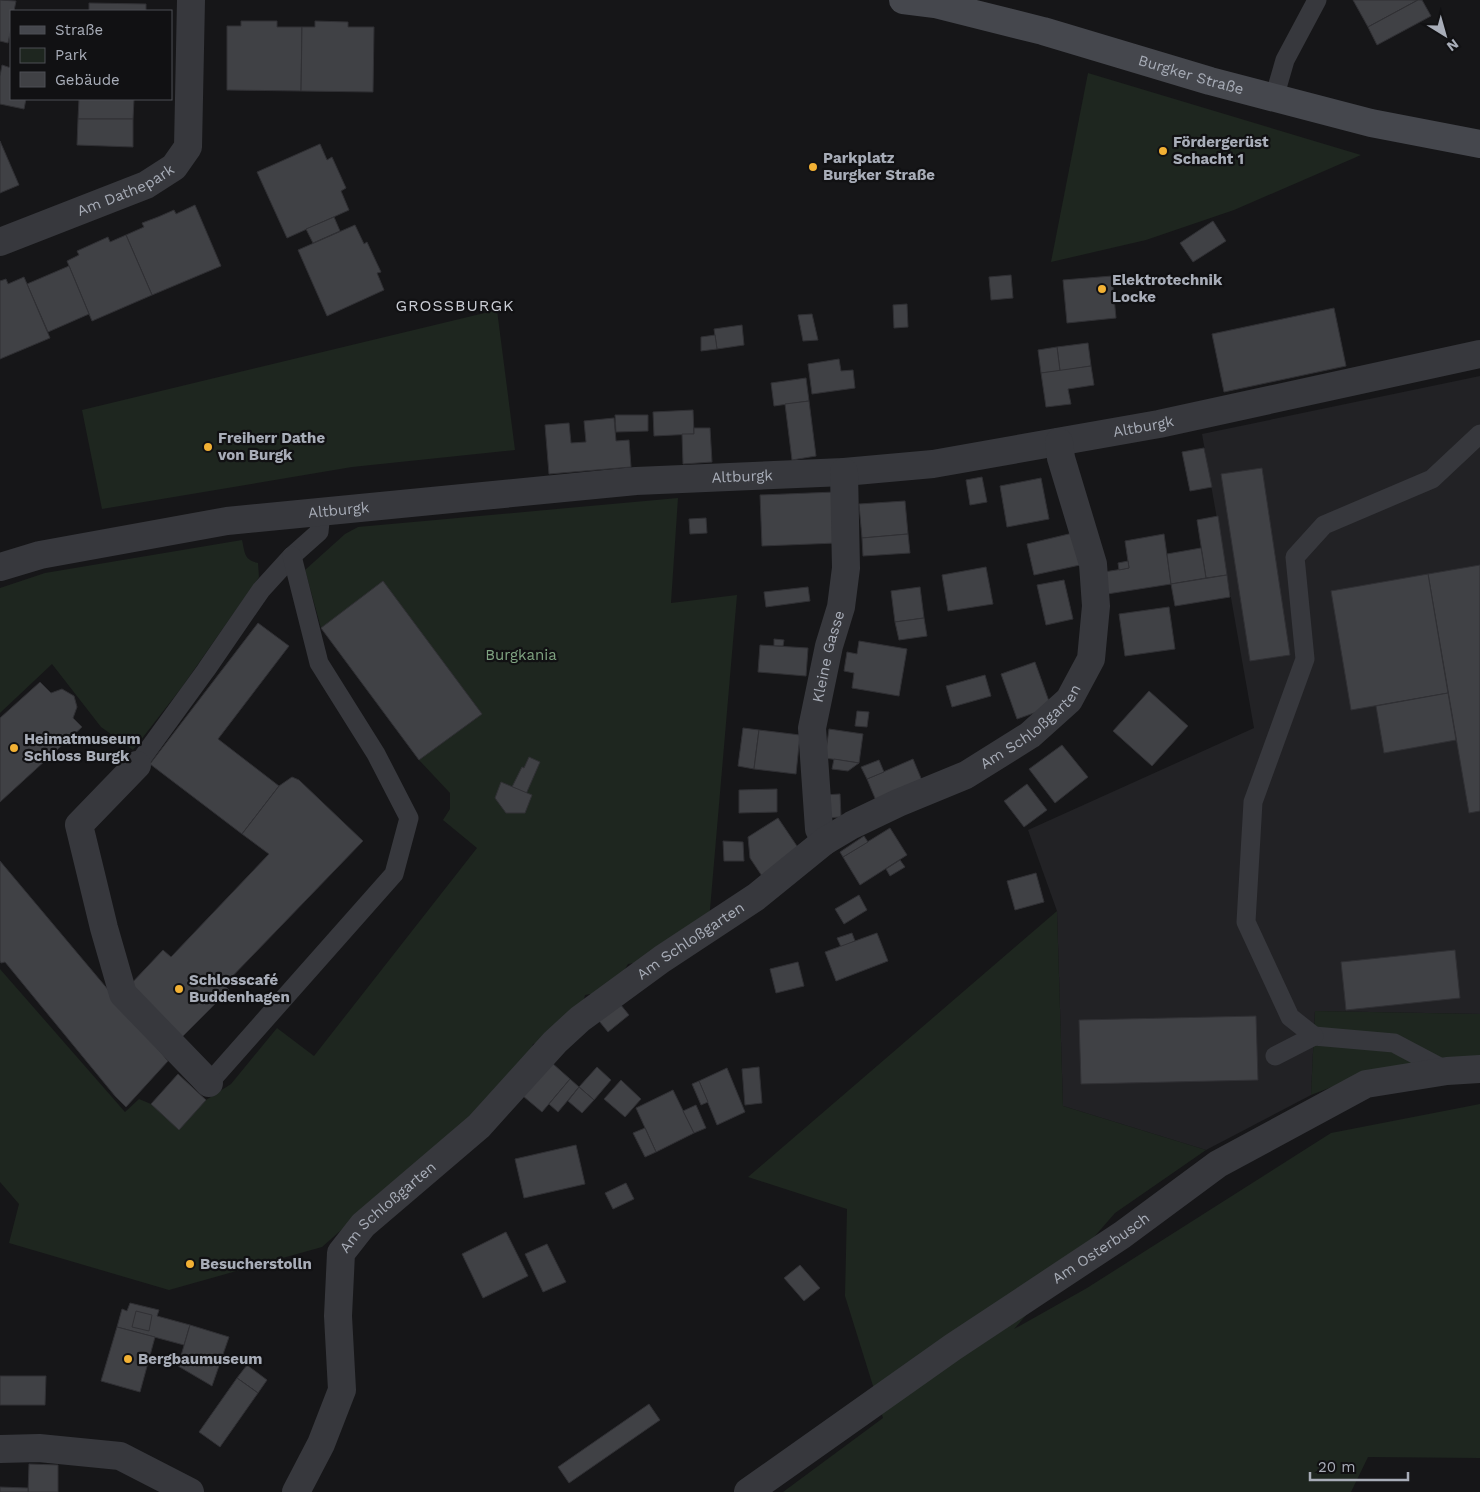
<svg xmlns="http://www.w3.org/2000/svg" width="1480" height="1492" viewBox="0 0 1480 1492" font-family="'Work Sans',sans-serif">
	<rect width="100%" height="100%" fill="#161618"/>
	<polygon fill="#222225" points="1480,376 1480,1014 1315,1011 1311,1095 1206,1150 1063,1106 1057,911 1028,830 1254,728 1202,434"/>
	<g fill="#1e261f">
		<polygon points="1088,73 1361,155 1234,210 1146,240 1051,262"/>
		<polygon points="497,310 515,450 352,467 102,509 82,410"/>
		<polygon points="678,498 671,603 737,595 709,921 634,963 628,964 625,969 626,973 593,996 590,994 585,995 584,999 585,1004 538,1043 533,1044 532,1048 465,1128 373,1202 322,1247 169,1290 9,1243 19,1204 0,1182 0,969 125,1112 139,1099 151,1104 179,1129 206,1100 231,1084 277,1028 314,1056 477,848 443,820 450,809 450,793 419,760 482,714 383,582 321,628 305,570 345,534 358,527"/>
		<path d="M242,540c3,13 2,20 16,23l1,14 -77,110 -49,63 -32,-23 -49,-63 -52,49v-125l45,-15z"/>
		<polygon points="1057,911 1063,1106 1206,1150 1115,1213 1014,1329 1087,1288 1331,1133 1480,1104 1480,1458 1368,1457 1351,1492 783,1492 883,1418 845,1296 847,1209 748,1177"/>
		<polygon points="1315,1011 1480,1014 1480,1059 1360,1076 1311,1095"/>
	</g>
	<g fill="#404145" stroke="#303034">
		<polygon points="0,0 16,1 14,11 11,11 11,28 8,43 0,41"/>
		<polygon points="1353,0 1418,0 1368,27"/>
		<polygon points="1418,0 1422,0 1431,16 1377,45 1368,27"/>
		<polygon points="89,3 146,4 146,11 89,11"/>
		<polygon points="241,21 277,21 277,27 302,27 301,91 227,90 227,26 241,26"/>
		<polygon points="315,21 348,22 348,27 374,27 373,92 301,91 302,27 315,27"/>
		<polygon points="2,65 11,68 11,99 26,99 24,109 0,104 0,76"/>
		<polygon points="79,99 134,99 133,119 78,119"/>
		<polygon points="78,119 133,119 133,147 77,145"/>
		<polygon points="0,141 19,185 0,193"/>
		<polygon points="320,144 327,160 332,157 346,188 341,191 349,210 287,238 257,172"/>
		<polygon points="195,205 221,266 152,295 126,235 144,227 142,223 158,217 174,210 176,214"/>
		<polygon points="334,217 340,231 313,243 306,229"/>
		<polygon points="1213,221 1226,241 1193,262 1180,243"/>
		<polygon points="355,225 364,244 367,242 373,255 381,272 377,273 384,290 327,316 298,250"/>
		<polygon points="126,235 152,295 92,321 67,261 79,255 77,251 108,237 110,242"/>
		<polygon points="69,266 89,314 48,332 27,284"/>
		<polygon points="1011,275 1013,298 991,300 989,277"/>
		<polygon points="1112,276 1116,318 1067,323 1063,280"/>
		<polygon points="24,277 50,338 0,359 0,281 6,279 8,284"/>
		<polygon points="907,304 908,327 894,328 893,305"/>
		<polygon points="1334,308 1346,366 1224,392 1212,334"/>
		<polygon points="812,314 818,340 803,341 798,315"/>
		<polygon points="742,325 744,345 717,349 714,329"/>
		<polygon points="715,335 717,349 701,351 701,337"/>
		<polygon points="1088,343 1091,366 1060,371 1057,347"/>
		<polygon points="1057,347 1060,371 1041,373 1038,350"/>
		<polygon points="839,359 841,371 853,370 855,388 812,394 808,364"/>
		<polygon points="1091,366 1094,385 1068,389 1071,404 1046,407 1041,373"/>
		<polygon points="806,378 809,401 774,406 771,383"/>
		<polygon points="809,401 816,456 792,460 785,404"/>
		<polygon points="693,410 694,434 654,436 653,412"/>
		<polygon points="615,415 648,415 648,431 616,432"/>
		<polygon points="614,418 616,441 629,440 631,467 549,474 545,425 569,423 571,443 586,442 584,421"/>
		<polygon points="694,428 710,428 712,462 683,464 682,434 694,434"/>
		<polygon points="1204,448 1212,487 1190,491 1182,452"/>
		<polygon points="1262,468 1290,655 1250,661 1221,474"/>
		<polygon points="982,477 987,502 970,505 966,480"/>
		<polygon points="1041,478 1049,519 1007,527 1000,486"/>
		<polygon points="835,492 837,543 762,546 760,495"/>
		<polygon points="905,501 908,534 862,538 859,504"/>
		<polygon points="1218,516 1227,575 1206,578 1197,520"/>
		<polygon points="706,518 707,533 690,534 689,519"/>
		<polygon points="1073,533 1080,565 1034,575 1027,544"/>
		<polygon points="908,534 910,553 863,556 862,538"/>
		<polygon points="1164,534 1171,584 1107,594 1104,572 1129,568 1125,541"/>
		<polygon points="1201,548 1206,578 1171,584 1167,554"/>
		<polygon points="1128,561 1129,568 1119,570 1118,563"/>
		<polygon points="1480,565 1480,811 1469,813 1428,574"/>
		<polygon points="986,567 993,604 948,611 942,575"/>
		<polygon points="1428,574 1448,693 1351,710 1331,591"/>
		<polygon points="1227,575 1230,597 1175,606 1171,584"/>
		<polygon points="1064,580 1073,619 1046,625 1037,585"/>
		<polygon points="383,581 482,714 419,760 321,628"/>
		<polygon points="808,587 810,601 766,607 764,592"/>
		<polygon points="920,587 924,618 895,622 891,591"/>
		<polygon points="1169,607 1175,649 1125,656 1119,614"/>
		<polygon points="924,618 927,636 899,640 895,622"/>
		<polygon points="258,623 289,646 218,739 279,786 242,834 150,764"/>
		<polygon points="774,639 784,640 783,646 774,646"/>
		<polygon points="859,641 907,649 899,696 852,688 854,673 844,671 847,652 857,654"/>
		<polygon points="760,645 808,648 806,676 758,672"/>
		<polygon points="1035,662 1051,707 1017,719 1001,674"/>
		<polygon points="985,675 991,696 952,707 946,686"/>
		<polygon points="40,682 51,693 62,689 74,696 77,707 73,718 82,727 0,802 0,718"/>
		<polygon points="1149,691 1188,726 1152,766 1113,731"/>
		<polygon points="1448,693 1456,740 1384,753 1376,706"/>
		<polygon points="857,711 869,712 867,727 855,726"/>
		<polygon points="743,728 759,730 754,769 738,766"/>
		<polygon points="829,729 863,734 859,763 825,758"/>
		<polygon points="759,730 800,735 796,774 754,769"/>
		<polygon points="1062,745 1088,777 1055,803 1029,769"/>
		<polygon points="529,757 540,762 526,794 512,787 522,767 524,768"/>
		<polygon points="834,759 859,763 848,771 832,769"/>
		<polygon points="913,759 923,783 877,803 867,779"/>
		<polygon points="879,760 884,772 867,779 861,767"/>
		<polygon points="292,777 299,780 363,841 224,985 229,990 181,1038 129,986 163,950 171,957 269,854 242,834 279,786"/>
		<polygon points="501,782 532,795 525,813 506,813 495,798"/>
		<polygon points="1027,784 1047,810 1024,827 1004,801"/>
		<polygon points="777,789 777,812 739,813 739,790"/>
		<polygon points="840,794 841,817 825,818 824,795"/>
		<polygon points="778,818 801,852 762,876 750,858 748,837"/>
		<polygon points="890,828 907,855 860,885 843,857"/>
		<polygon points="864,836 868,842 843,857 840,852"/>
		<polygon points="723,841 743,842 744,861 724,861"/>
		<polygon points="900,860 905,867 890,876 886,869"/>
		<polygon points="0,861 168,1061 126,1107 115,1096 5,962 1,963 0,961"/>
		<polygon points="1036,873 1044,902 1015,910 1007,881"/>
		<polygon points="859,895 867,910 844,924 835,909"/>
		<polygon points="852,933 855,941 841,947 837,938"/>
		<polygon points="877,933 888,961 836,981 825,952"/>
		<polygon points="1455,950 1460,998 1346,1010 1341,962"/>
		<polygon points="798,962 804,986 776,993 770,969"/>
		<polygon points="616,999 629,1015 608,1032 595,1016"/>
		<polygon points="1256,1016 1258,1080 1081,1084 1079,1020"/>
		<polygon points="552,1063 570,1079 542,1112 523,1096"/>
		<polygon points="597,1067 611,1080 594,1100 579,1087"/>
		<polygon points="759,1067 762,1103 745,1105 742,1069"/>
		<polygon points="727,1068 745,1112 717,1125 699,1081"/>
		<polygon points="178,1074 206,1100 179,1130 151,1104"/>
		<polygon points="570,1079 579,1087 558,1112 549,1104"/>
		<polygon points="621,1080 641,1099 625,1117 604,1099"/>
		<polygon points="699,1081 708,1102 701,1105 692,1084"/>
		<polygon points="579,1087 594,1100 582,1113 568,1101"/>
		<polygon points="673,1090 694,1133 656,1152 636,1108"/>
		<polygon points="696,1105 706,1128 694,1133 683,1111"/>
		<polygon points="645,1128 656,1152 645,1157 633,1133"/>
		<polygon points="576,1145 585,1184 524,1198 515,1159"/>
		<polygon points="626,1183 634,1199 613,1209 605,1193"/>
		<polygon points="506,1232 528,1276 483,1298 462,1254"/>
		<polygon points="547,1244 566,1282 543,1292 525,1254"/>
		<polygon points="800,1265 820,1288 804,1301 784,1278"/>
		<polygon points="130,1303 159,1310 157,1316 190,1325 184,1345 117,1327 122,1309 127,1311"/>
		<polygon points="136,1311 152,1315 149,1331 132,1327"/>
		<polygon points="190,1325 229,1337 212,1386 178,1366"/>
		<polygon points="117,1327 155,1337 140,1392 101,1381"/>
		<polygon points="247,1365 267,1380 258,1393 237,1378"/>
		<polygon points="0,1376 46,1376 45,1405 0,1405"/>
		<polygon points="237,1378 258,1393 220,1447 199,1432"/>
		<polygon points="649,1404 660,1420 569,1483 558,1467"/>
		<polygon points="29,1464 58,1465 58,1492 28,1492"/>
		<polygon points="0,1487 28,1488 28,1492 0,1492"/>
	</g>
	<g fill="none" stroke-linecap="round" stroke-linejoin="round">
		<g stroke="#37383d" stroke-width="19">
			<polyline points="1274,98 1285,60 1317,0"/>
			<polyline points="137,765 206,670 261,590 292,556 319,532 321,511"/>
			<polyline points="1314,1036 1394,1043 1447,1071"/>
			<polyline points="1275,1056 1314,1036 1290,1017 1246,922 1253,802 1305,659 1295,557 1324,525 1432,479 1480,434"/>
			<polyline points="209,1083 394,874 409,818 376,754 319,663 292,556"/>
		</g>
		<g stroke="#37383d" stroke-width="28">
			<path id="s1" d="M0,242l146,-57 28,-18 14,-20 3,-147"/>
			<path id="s2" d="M0,567l40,-12 187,-34 409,-40 208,-9 89,-8 226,-40 321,-70"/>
			<polyline points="137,765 79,825 104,928 123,994 209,1083"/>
			<path id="s3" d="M825,841l-6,-12 -7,-101 17,-82 12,-39 5,-39 -2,-96"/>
			<polyline points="0,1449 39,1448 120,1456 190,1492"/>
			<path id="s4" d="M296,1492l25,-48 21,-54 -4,-74 3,-63 22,-28 116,-99 76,-84 25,-23 82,-60 94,-62 69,-56 27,-16 46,-22 68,-28 64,-40 39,-35 22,-41 5,-53 -3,-42 -32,-106 -2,-16"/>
			<path id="s5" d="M748,1492l205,-145 169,-112 96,-71 148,-80 81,-13 33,-2"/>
		</g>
		<path stroke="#45474d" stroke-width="28" id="s6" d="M903,0l32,4 108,27 167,50 161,42 109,21"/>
	</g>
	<g fill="#f2b134" stroke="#111113" stroke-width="2">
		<circle cx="1163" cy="151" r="5"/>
		<circle cx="813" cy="167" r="5"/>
		<circle cx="1102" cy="289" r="5"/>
		<circle cx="208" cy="447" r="5"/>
		<circle cx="14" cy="748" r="5"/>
		<circle cx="179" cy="989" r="5"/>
		<circle cx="190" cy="1264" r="5"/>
		<circle cx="128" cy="1359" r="5"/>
	</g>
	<g text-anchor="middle" stroke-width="4.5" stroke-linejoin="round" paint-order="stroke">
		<g font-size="15" fill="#a8adb8" stroke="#111113">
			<text dy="5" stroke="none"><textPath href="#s6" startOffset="298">Burgker Straße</textPath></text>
			<text dy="5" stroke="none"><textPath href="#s1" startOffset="136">Am Dathepark</textPath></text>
			<text dy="5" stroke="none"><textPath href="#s2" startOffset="1154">Altburgk</textPath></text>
			<text dy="5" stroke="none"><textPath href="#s2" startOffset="749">Altburgk</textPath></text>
			<text dy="5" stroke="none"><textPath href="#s2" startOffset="344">Altburgk</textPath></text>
			<text dy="5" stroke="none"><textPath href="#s3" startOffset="188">Kleine Gasse</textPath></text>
			<text dy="5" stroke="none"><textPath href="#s4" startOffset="1125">Am Schloßgarten</textPath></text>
			<text dy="5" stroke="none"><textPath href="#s4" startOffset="720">Am Schloßgarten</textPath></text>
			<text dy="5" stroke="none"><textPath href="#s4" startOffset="315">Am Schloßgarten</textPath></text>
			<text dy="5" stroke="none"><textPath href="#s5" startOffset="429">Am Osterbusch</textPath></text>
		</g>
		<g font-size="15" font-weight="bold" fill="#a8adb8" stroke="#111113" text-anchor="start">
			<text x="1173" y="147">Fördergerüst<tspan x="1173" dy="17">Schacht 1</tspan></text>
			<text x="823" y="163">Parkplatz<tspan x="823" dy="17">Burgker Straße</tspan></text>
			<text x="1112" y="285">Elektrotechnik<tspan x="1112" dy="17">Locke</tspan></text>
			<text x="218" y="443">Freiherr Dathe<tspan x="218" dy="17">von Burgk</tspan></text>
			<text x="24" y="744">Heimatmuseum<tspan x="24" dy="17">Schloss Burgk</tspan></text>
			<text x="189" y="985">Schlosscafé<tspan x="189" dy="17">Buddenhagen</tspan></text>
			<text x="200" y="1269">Besucherstolln</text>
			<text x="138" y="1364">Bergbaumuseum</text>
		</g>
		<g font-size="15" fill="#7fa381" stroke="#111113">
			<text x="521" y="660">Burgkania</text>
		</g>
		<g font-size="16" letter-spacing="1" fill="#c9ccd4" stroke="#111113">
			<text x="455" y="311">GROSSBURGK</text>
		</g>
	</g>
	<rect x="10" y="10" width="162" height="90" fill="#111113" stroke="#4d4f55"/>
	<rect x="20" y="26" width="25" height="8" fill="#45474d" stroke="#4d4f55"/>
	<text x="55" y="35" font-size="15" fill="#a8adb8">Straße</text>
	<rect x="20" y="48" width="25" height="15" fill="#1e261f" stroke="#4d4f55"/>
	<text x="55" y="60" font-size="15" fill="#a8adb8">Park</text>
	<rect x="20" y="72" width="25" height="15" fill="#404145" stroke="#4d4f55"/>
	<text x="55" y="85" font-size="15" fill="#a8adb8">Gebäude</text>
	<g transform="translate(1445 35) rotate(143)" stroke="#111113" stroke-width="4" paint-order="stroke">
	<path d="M0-4L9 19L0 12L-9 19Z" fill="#a8adb8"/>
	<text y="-8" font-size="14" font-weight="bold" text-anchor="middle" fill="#a8adb8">N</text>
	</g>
	<path d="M1310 1472v8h98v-8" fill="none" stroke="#a8adb8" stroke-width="2.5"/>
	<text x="1318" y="1472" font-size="15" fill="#a8adb8" stroke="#111113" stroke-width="4" paint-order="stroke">20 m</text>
</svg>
